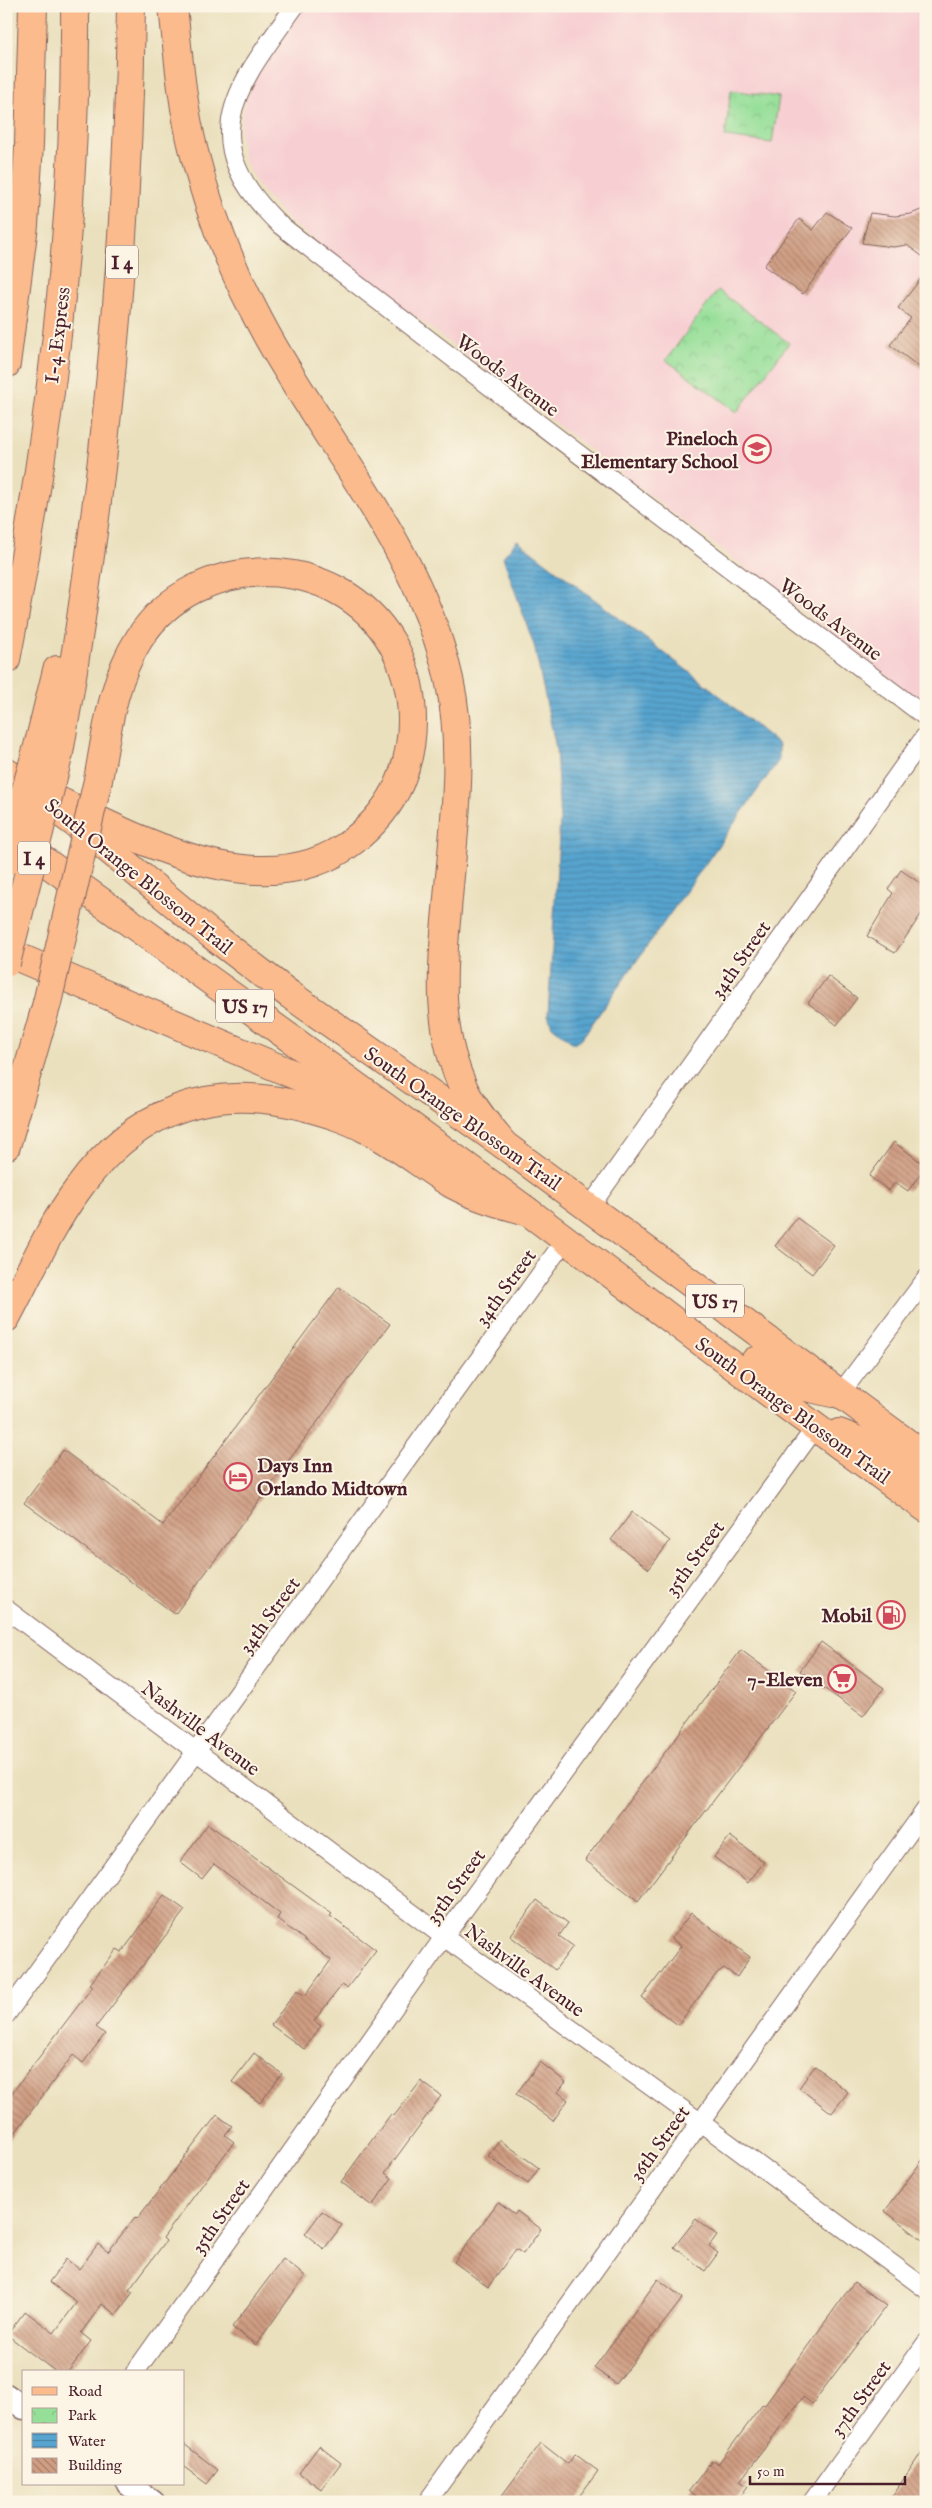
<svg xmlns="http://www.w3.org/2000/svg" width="932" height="2508" viewBox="0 0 932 2508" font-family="'IM FELL English',serif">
	<defs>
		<pattern id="park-crowns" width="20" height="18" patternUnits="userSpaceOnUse" patternTransform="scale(1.25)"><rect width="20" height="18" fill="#96df99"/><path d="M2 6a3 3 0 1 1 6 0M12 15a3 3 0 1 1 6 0" fill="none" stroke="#83bf84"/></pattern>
		<pattern id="water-rules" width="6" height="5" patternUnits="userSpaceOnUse" patternTransform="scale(1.25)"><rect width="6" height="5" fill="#56a4cf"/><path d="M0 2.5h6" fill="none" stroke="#4985a8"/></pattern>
		<pattern id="building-back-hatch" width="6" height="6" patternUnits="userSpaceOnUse" patternTransform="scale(1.25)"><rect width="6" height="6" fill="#cf9d82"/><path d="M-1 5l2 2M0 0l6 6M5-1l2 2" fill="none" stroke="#aa7f6b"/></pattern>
	</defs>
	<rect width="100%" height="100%" fill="#fcf5e5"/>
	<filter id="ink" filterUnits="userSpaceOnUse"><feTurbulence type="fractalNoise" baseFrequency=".02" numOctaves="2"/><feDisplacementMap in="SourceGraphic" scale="10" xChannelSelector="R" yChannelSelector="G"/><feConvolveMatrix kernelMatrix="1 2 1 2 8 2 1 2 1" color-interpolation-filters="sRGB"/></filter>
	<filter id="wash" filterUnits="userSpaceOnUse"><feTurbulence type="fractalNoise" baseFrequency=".0096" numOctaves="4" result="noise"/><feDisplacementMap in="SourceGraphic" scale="20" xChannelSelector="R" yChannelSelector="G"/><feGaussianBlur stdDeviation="1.12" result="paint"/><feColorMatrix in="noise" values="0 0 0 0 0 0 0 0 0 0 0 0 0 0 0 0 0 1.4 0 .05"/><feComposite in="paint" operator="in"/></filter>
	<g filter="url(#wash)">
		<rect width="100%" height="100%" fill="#eae0bd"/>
		<polygon fill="#f7cfd3" points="305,6 926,6 926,699 921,699 910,693 287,219 258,186 244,159 240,132 245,101 256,77"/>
		<g fill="url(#park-crowns)" stroke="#707f62">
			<polygon points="731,90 779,97 772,143 725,137"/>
			<polygon points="718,290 789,343 737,412 666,360"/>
		</g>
		<polygon fill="url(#water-rules)" stroke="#50627d" points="517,540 714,691 779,745 779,760 582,1038 574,1044 552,1026 548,1015 560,820 556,748 534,645 503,557"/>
		<g id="blocks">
			<g fill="url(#building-back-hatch)">
				<polygon points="926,208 926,259 907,245 893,247 862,243 870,213 895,216 911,214"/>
				<polygon points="827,212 852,228 803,294 764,266 799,219 813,230"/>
				<polygon points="926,272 926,372 890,345 911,318 898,308"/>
				<polygon points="901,870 926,887 926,907 895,953 867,936 893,893 888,889"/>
				<polygon points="828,976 857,998 837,1025 808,1003"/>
				<polygon points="894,1142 926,1166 908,1191 895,1182 889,1191 869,1176"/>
				<polygon points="797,1218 834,1245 812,1274 775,1246"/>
				<polygon points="339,1287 390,1324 175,1614 24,1503 63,1450 163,1525"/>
				<polygon points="632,1512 670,1541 649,1569 611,1540"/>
				<polygon points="821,1642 884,1688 863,1716 800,1671"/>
				<polygon points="741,1650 796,1691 638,1901 585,1860"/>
				<polygon points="208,1824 332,1914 330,1916 376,1950 347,1988 342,1985 314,2021 321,2026 304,2049 271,2025 297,1990 305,1996 331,1960 277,1919 280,1914 214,1864 202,1879 180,1862"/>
				<polygon points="730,1836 764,1862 748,1883 714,1857"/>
				<polygon points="164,1895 185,1910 96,2027 105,2034 83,2063 73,2055 6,2145 6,2101 93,1986 90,1984 117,1949 122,1952"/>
				<polygon points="537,1900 568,1923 559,1936 573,1946 555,1970 510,1936"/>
				<polygon points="691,1913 750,1957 737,1977 724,1968 717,1973 678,2025 642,1998 681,1946 671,1939"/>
				<polygon points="254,2053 282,2074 260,2103 232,2082"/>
				<polygon points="540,2062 566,2082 558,2092 568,2100 553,2121 516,2094"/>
				<polygon points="815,2066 848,2092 832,2113 799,2088"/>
				<polygon points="421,2081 441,2096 385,2173 392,2178 372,2206 341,2182 391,2114 394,2116"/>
				<polygon points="217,2115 232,2126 225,2135 234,2142 163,2238 166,2241 129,2290 133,2292 116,2315 102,2304 81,2333 91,2341 68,2372 56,2372 7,2335 25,2311 54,2333 77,2302 49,2282 66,2259 79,2269 98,2244 108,2252 135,2217 137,2219"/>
				<polygon points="500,2140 539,2168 528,2184 488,2156"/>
				<polygon points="926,2155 926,2243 885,2211"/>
				<polygon points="498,2202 515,2214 517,2211 541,2229 523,2254 516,2249 488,2287 454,2262"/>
				<polygon points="322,2211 342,2225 324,2249 305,2234"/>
				<polygon points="696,2219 717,2235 709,2246 718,2253 705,2271 674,2247"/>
				<polygon points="283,2259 305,2276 256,2345 232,2327"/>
				<polygon points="658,2279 683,2298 616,2384 594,2368"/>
				<polygon points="854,2282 886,2306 812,2404 803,2397 740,2481 748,2486 736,2502 704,2502 689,2491 712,2460 718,2464 763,2404 765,2405"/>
				<polygon points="541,2443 568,2464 575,2454 598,2471 575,2502 497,2502"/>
				<polygon points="184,2444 218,2470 207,2484 184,2467"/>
				<polygon points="319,2446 341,2463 321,2489 299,2473"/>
				<polygon points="926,2446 926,2502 888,2502"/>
			</g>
		</g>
	</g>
	<g filter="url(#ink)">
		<use href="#blocks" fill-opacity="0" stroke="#82635e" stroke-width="1"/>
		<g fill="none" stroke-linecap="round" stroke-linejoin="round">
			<defs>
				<g id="minor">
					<path d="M295,6c-60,83 -103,134 -15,219 214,166 430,329 646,492"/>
					<polyline points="589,1208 926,735"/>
					<polyline points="840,1394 926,1279"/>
					<polyline points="6,1609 444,1937 700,2122 926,2289"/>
					<polyline points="6,2015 565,1240"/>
					<polyline points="135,2372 444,1937 815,1428"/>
					<polyline points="427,2502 926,1809"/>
					<polyline points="812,2502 926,2343"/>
				</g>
				<g id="tertiary">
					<polyline points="6,2395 24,2408"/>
					<polyline points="128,2484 153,2502"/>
				</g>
				<g id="primary">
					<polyline points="6,772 91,835 212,935 289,994 504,1145 926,1457"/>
					<path d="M16,841c172,122 343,247 514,372 132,98 262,199 396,295"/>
					<polyline points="755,1361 784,1382 832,1393"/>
					<polyline points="839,1433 880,1449 926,1479"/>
				</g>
				<g id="motorway">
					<path d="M173,6c5,48 9,99 21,146 16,65 42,128 75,187 63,112 151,212 180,340 17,76 4,154 -2,231 -6,62 -10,123 18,181 10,20 25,37 39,54"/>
					<polyline points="6,364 24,225 29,144 33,6"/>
					<path d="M6,660c42,-215 71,-434 69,-654"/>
					<polyline points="40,739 57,670"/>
					<path d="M59,753c44,-247 69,-497 72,-747"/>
					<path d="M28,786c91,42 230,130 325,55 19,-15 37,-36 47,-59 18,-44 16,-97 -8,-139 -54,-93 -196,-94 -253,-4 -27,42 -32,93 -41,141"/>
					<polyline points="6,952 309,1081 372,1115"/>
					<polyline points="6,1146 47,1003"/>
					<path d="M6,1318c23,-43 43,-90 72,-129 56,-78 131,-107 224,-83 22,6 44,12 64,23 31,15 57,38 86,55 24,13 49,20 75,27"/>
				</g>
			</defs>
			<use href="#minor" stroke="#82635e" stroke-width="20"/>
			<use href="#tertiary" stroke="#82635e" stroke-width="25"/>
			<use href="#primary" stroke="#82635e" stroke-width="30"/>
			<use href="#motorway" stroke="#82635e" stroke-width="30"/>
			<use href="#minor" stroke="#fff" stroke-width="18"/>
			<use href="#tertiary" stroke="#fff" stroke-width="22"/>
			<use href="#primary" stroke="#fbbb8d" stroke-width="28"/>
			<use href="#motorway" stroke="#fbbb8d" stroke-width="28"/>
			<defs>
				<g id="motorway-bridge">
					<polyline points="6,861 40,739"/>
					<polyline points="6,963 59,753"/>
					<polyline points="47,1003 98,780"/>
				</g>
			</defs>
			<use href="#motorway-bridge" stroke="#82635e" stroke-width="30" stroke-linecap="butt"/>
			<use href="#motorway-bridge" stroke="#fbbb8d" stroke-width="28"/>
		</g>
	</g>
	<defs>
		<symbol id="school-ring" viewBox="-11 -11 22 22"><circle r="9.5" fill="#fcf5e5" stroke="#d1495b" stroke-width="1.5"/><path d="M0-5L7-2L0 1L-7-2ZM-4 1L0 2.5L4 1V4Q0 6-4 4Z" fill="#d1495b"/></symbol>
		<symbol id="hotel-ring" viewBox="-11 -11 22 22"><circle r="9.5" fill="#fcf5e5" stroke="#d1495b" stroke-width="1.5"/><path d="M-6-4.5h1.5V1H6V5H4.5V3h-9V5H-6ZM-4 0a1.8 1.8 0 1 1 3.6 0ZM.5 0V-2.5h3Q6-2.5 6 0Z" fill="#d1495b"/></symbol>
		<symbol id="fuel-ring" viewBox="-11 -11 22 22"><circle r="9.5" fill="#fcf5e5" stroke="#d1495b" stroke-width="1.5"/><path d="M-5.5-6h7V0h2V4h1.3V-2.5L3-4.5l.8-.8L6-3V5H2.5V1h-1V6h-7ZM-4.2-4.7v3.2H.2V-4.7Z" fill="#d1495b"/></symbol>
		<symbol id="supermarket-ring" viewBox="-11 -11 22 22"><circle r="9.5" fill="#fcf5e5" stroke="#d1495b" stroke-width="1.5"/><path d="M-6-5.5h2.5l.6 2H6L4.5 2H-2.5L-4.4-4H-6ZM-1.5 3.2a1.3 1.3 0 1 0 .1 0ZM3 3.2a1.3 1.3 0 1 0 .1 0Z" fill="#d1495b"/></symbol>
	</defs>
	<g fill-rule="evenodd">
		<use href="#school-ring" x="741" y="433" width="32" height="32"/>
		<use href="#hotel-ring" x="222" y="1461" width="32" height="32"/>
		<use href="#fuel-ring" x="875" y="1599" width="32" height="32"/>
		<use href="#supermarket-ring" x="826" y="1663" width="32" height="32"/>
	</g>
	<g text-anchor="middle" stroke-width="4" stroke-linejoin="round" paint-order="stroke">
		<g fill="#fcf5e5" stroke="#7f5f63" stroke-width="1">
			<rect x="106" y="245.5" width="32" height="33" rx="4"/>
			<rect x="18" y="841.5" width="32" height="33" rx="4"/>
			<rect x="216" y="989.5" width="58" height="33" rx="4"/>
			<rect x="686" y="1284.5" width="58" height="33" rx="4"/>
		</g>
		<g font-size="19" font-weight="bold" fill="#4a1f2b">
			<text x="122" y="269">I 4</text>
			<text x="34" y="865">I 4</text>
			<text x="245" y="1013">US 17</text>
			<text x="715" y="1308">US 17</text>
		</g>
		<g font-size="20" fill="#4a1f2b" stroke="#fcf5e5">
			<text transform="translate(57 335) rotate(-83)" y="7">I-4 Express</text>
			<text transform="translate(508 375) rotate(37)" y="7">Woods Avenue</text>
			<text transform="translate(831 619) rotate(37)" y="7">Woods Avenue</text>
			<text transform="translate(139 876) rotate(39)" y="7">South Orange Blossom Trail</text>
			<text transform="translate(740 959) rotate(-55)" y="7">34th Street</text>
			<text transform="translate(463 1118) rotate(35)" y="7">South Orange Blossom Trail</text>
			<text transform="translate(505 1287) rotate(-54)" y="7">34th Street</text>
			<text transform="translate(793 1410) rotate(36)" y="7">South Orange Blossom Trail</text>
			<text transform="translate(694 1558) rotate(-54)" y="7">35th Street</text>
			<text transform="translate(269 1615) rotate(-54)" y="7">34th Street</text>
			<text transform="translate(201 1728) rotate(37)" y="7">Nashville Avenue</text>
			<text transform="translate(455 1886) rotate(-54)" y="7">35th Street</text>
			<text transform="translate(525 1970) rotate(36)" y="7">Nashville Avenue</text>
			<text transform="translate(659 2143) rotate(-54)" y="7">36th Street</text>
			<text transform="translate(220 2216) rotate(-55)" y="7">35th Street</text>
			<text transform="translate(860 2398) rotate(-54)" y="7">37th Street</text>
		</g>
		<g font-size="20" font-weight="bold" fill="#4a1f2b" stroke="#fcf5e5" text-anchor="end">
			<text x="738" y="445">Pineloch<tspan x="738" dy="23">Elementary School</tspan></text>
			<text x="257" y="1472" text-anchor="start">Days Inn<tspan x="257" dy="23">Orlando Midtown</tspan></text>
			<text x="872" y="1622">Mobil</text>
			<text x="823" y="1686">7-Eleven</text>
		</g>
	</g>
	<rect width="932" height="2508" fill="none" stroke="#fcf5e5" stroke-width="25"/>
	<rect x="22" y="2370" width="162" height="115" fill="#fcf5e5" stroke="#b59f9b"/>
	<rect x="32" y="2387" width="25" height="8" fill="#fbbb8d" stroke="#b59f9b"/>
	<text x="68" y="2396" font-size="15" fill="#4a1f2b">Road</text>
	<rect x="32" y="2408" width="25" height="15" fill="url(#park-crowns)" stroke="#b59f9b"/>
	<text x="68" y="2420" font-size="15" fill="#4a1f2b">Park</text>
	<rect x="32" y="2433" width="25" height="15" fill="url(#water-rules)" stroke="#b59f9b"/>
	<text x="68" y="2446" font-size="15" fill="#4a1f2b">Water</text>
	<rect x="32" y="2458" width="25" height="15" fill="url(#building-back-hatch)" stroke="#b59f9b"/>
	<text x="68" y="2470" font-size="15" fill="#4a1f2b">Building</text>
	<path d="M750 2476v8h155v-8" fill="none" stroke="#4a1f2b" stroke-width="2.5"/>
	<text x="757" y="2476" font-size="15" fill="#4a1f2b" stroke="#fcf5e5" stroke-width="4" paint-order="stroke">50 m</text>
</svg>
